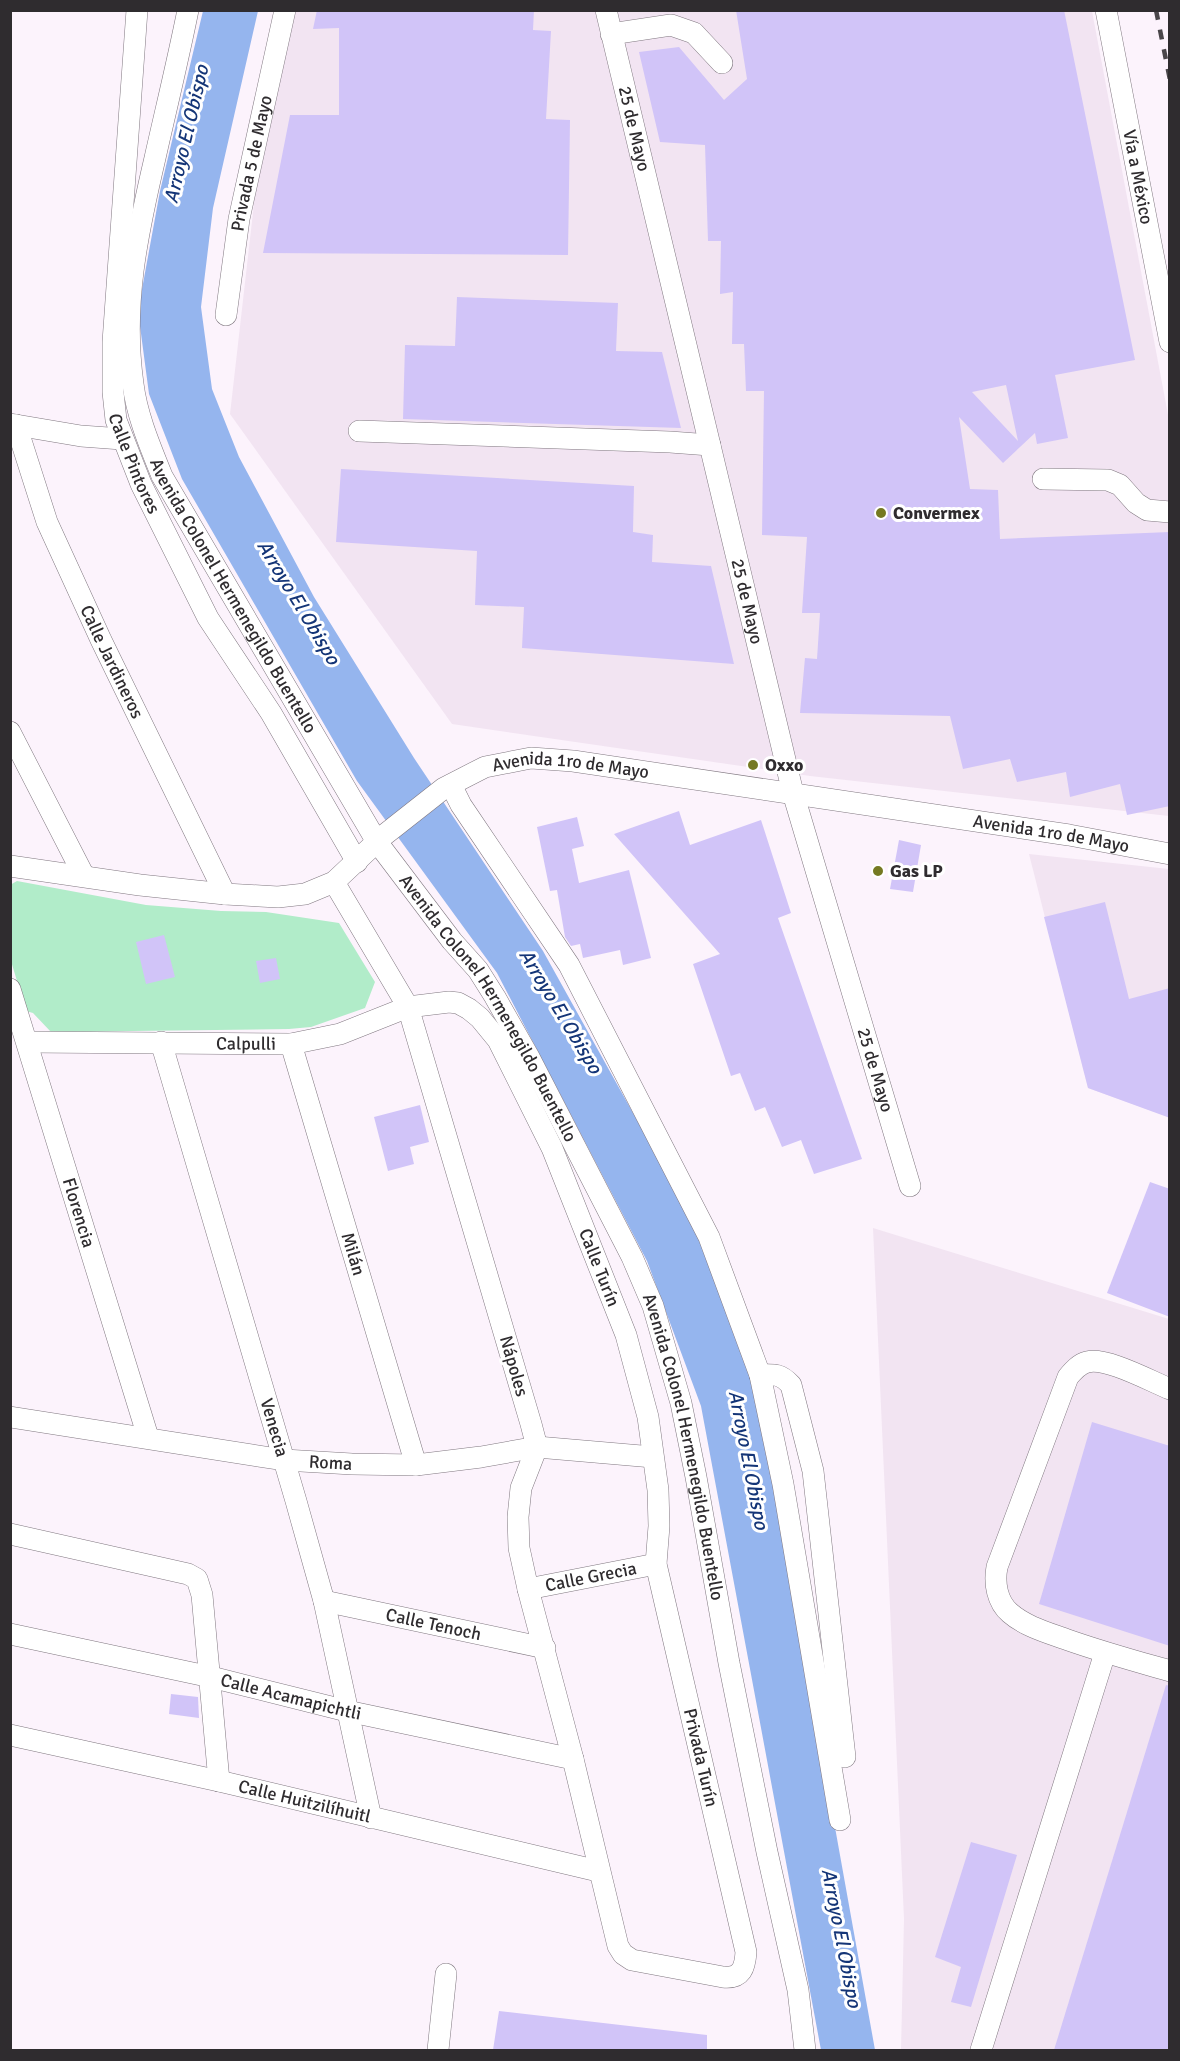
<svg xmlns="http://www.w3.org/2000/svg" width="1180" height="2061" viewBox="0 0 1180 2061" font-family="Signika,sans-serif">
	<rect width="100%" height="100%" fill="#fcf3fc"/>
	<g fill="#f2e4f2">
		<polygon points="276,11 1092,11 1169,420 1169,816 810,776 452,724 230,414"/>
		<polygon points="1029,854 1169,869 1169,1117 1088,1088"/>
		<polygon points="873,1228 1169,1319 1169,2050 901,2050 904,1919"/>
	</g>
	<polygon fill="#b1ecc9" points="17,881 146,905 221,911 266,912 339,923 375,982 365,1008 311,1027 289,1029 51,1032 33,1013 26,1011 11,961 10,885"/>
	<polygon fill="#95b5ee" points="203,11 258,11 213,208 201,307 212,389 239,457 314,597 414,758 543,951 702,1237 757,1393 875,2050 821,2050 701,1406 647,1261 497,973 357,781 182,479 149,394 138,311 160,191"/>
	<g fill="#d1c4f8" fill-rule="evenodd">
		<polygon points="317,10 534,10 533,30 551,31 546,119 570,120 568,255 263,253 290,115 339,115 339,28 313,29"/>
		<path d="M736,10h328l71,350 -80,15 13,63 -31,6 -2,-11 -32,30 -44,-46 11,72 28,1 2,49 170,-7v274l-43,9 -7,-31 -50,13 -4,-25 -49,10 -7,-23 -47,10 -13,-53 -150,-3 5,-55 12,1 3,-46h-18l5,-76 -45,-2 2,-144h-18l-2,-47h-12l1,-52 -13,2 1,-53h-13l-3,-96 -45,-3 -21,-90 40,-5 45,53 23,-21zM1006,385l12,56 -46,-49z"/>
		<polygon points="457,297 618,303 616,351 662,352 681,428 403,419 405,345 455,346"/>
		<polygon points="341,469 634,486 633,532 653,535 652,562 711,566 734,664 522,648 524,607 475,605 477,551 336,542"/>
		<polygon points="679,811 690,845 761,820 791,913 778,918 862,1159 814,1174 801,1140 782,1147 765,1107 755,1111 740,1073 731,1076 693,964 720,954 614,834"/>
		<polygon points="577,817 584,846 572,849 579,883 629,870 651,958 623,965 620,950 583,958 580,944 571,946 565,937 557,890 550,891 537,827"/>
		<polygon points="899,840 921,845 913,892 890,889"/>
		<polygon points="1105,902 1129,999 1170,988 1170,1118 1088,1088 1044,917"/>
		<polygon points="164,935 175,977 146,984 136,942"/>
		<polygon points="276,958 280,979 260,983 256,961"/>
		<polygon points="420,1105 429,1142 410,1147 414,1164 388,1171 374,1117"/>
		<polygon points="1150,1182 1170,1189 1170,1317 1107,1293"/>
		<polygon points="1092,1422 1170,1446 1170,1646 1039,1604"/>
		<polygon points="1166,1685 1170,1686 1170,2050 1054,2050"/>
		<polygon points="171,1694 198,1697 199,1718 169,1714"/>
		<polygon points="971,1842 1017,1855 971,2007 951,2002 961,1967 935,1957"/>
		<polygon points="499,2011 707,2035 707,2050 493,2050"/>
	</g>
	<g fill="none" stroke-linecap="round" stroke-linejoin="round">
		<defs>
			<g id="minor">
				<path id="s1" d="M137,10l-24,332v50l3,28 25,64 67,134 63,95 86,149"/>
				<path id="s2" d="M188,10c-10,50 -22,99 -33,148 -18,77 -33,147 -22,226 4,32 17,62 29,92l215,366 75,99 26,29 17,27 35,62 102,198 21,49 28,97 15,74 33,186 38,189 31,138 7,60"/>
				<path id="s3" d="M606,10l187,783 117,393"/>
				<path id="s4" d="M1106,10l64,332"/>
				<polyline points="611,34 671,25 694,33 722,63"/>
				<path id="s5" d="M226,315l13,-96 46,-209"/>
				<polyline points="10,424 81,436 122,439"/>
				<path id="s6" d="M16,425l31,97 54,118 124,254"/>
				<polyline points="359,431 670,442 710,445"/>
				<polyline points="1043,479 1108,480 1120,485 1136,503 1147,510 1170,512"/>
				<polyline points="10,732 84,876"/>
				<polyline points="451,785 461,805 569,965 709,1237 760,1375 783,1484 840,1820"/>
				<path id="s7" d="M10,866l130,19 85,9 53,3 27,-3 29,-12 49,-46 61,-48 41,-21 46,-9 42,3 496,74 101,19"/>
				<path id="s8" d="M10,989l138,448"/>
				<path id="s9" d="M28,1042l263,2 49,-10 68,-27 41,-5 9,1 11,6 11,9 18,22 54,108 74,187 22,82 10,73 1,36 -3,38 90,388c-1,15 -4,27 -23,25l-91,-17 -9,-6 -5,-8 -45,-187 -45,-170 -9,-41 -1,-31 3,-29 16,-41 -6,-23 -123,-417 -74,-125"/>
				<path id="s10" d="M161,1042l135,459 28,100 47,217"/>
				<path id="s11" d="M291,1044l125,421"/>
				<path d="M760,1375c15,-1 21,-1 31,10l22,86 32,286"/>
				<path d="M1170,1389c-20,-8 -63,-32 -83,-27 -8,2 -14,9 -19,15l-71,190c-3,16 0,35 13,46 16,14 39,20 58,27 34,12 67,21 102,31"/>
				<path id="s12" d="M10,1417l274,43 68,4 64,1 65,-8 56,-10 116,10"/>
				<polyline points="10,1534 188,1574 197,1579 202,1595 219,1781"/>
				<path id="s13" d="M528,1589l128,-25"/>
				<path id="s14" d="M324,1601l221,47"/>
				<path id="s15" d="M10,1634l201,43 136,34 226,48"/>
				<path id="s16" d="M10,1735l209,46 379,90"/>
				<polyline points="438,2050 446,1974"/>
				<polyline points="981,2050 1105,1653"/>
			</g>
		</defs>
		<use href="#minor" stroke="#807880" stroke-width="22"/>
		<use href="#minor" stroke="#fff" stroke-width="21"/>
		<polyline stroke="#4a464a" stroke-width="4.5" stroke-dasharray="10 10" stroke-linecap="butt" points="1156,10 1170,80"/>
	</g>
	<g fill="#757922" stroke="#fff" stroke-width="2">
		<circle cx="881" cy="513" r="6"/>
		<circle cx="753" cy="765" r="6"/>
		<circle cx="878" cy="871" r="6"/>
	</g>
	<g text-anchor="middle" stroke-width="6" stroke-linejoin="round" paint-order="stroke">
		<g font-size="18" fill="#2f2c2f" stroke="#fff">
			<text dy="6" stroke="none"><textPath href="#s3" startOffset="122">25 de Mayo</textPath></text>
			<text dy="6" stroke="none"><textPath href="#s5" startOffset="154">Privada 5 de Mayo</textPath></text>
			<text dy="6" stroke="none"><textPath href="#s4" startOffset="170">Vía a México</textPath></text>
			<text dy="6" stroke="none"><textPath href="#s1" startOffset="458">Calle Pintores</textPath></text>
			<text dy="6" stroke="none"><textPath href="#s2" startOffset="616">Avenida Colonel Hermenegildo Buentello</textPath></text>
			<text dy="6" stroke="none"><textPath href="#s3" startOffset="608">25 de Mayo</textPath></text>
			<text dy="6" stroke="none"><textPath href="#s6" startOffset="256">Calle Jardineros</textPath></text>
			<text dy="6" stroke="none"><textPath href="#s7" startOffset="606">Avenida 1ro de Mayo</textPath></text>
			<text dy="6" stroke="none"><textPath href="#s7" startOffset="1092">Avenida 1ro de Mayo</textPath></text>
			<text dy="6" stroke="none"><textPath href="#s2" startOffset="1102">Avenida Colonel Hermenegildo Buentello</textPath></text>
			<text dy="6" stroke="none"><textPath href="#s9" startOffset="218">Calpulli</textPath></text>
			<text dy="6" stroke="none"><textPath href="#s3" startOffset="1094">25 de Mayo</textPath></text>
			<text dy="6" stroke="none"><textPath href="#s8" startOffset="234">Florencia</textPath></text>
			<text dy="6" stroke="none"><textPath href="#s11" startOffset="219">Milán</textPath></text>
			<text dy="6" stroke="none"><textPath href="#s9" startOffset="741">Calle Turín</textPath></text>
			<text transform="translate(514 1366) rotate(74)" y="6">Nápoles</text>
			<text dy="6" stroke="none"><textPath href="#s10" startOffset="402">Venecia</textPath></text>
			<text dy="6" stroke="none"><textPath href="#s2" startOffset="1588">Avenida Colonel Hermenegildo Buentello</textPath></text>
			<text dy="6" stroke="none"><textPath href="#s12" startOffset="324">Roma</textPath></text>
			<text dy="6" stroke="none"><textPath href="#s13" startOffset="64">Calle Grecia</textPath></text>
			<text dy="6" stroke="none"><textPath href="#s14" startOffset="112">Calle Tenoch</textPath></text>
			<text dy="6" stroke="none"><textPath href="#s15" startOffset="288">Calle Acamapichtli</textPath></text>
			<text dy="6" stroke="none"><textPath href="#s9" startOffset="1245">Privada Turín</textPath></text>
			<text dy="6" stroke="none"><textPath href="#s16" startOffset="302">Calle Huitzilíhuitl</textPath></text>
		</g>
		<g font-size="18" font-weight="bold" fill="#2f2c2f" stroke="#fff" text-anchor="start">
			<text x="893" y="519">Convermex</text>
			<text x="765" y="771">Oxxo</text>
			<text x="890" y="877">Gas LP</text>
		</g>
		<g font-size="20" font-style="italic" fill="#143577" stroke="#fff">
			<text transform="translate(186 134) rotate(-77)" y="7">Arroyo El Obispo</text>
			<text transform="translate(299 602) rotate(59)" y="7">Arroyo El Obispo</text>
			<text transform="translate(561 1011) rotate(59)" y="7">Arroyo El Obispo</text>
			<text transform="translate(749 1460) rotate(79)" y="7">Arroyo El Obispo</text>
			<text transform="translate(842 1938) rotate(79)" y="7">Arroyo El Obispo</text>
		</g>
	</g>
	<rect width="1180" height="2061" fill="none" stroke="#2f2c2f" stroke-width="24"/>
</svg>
